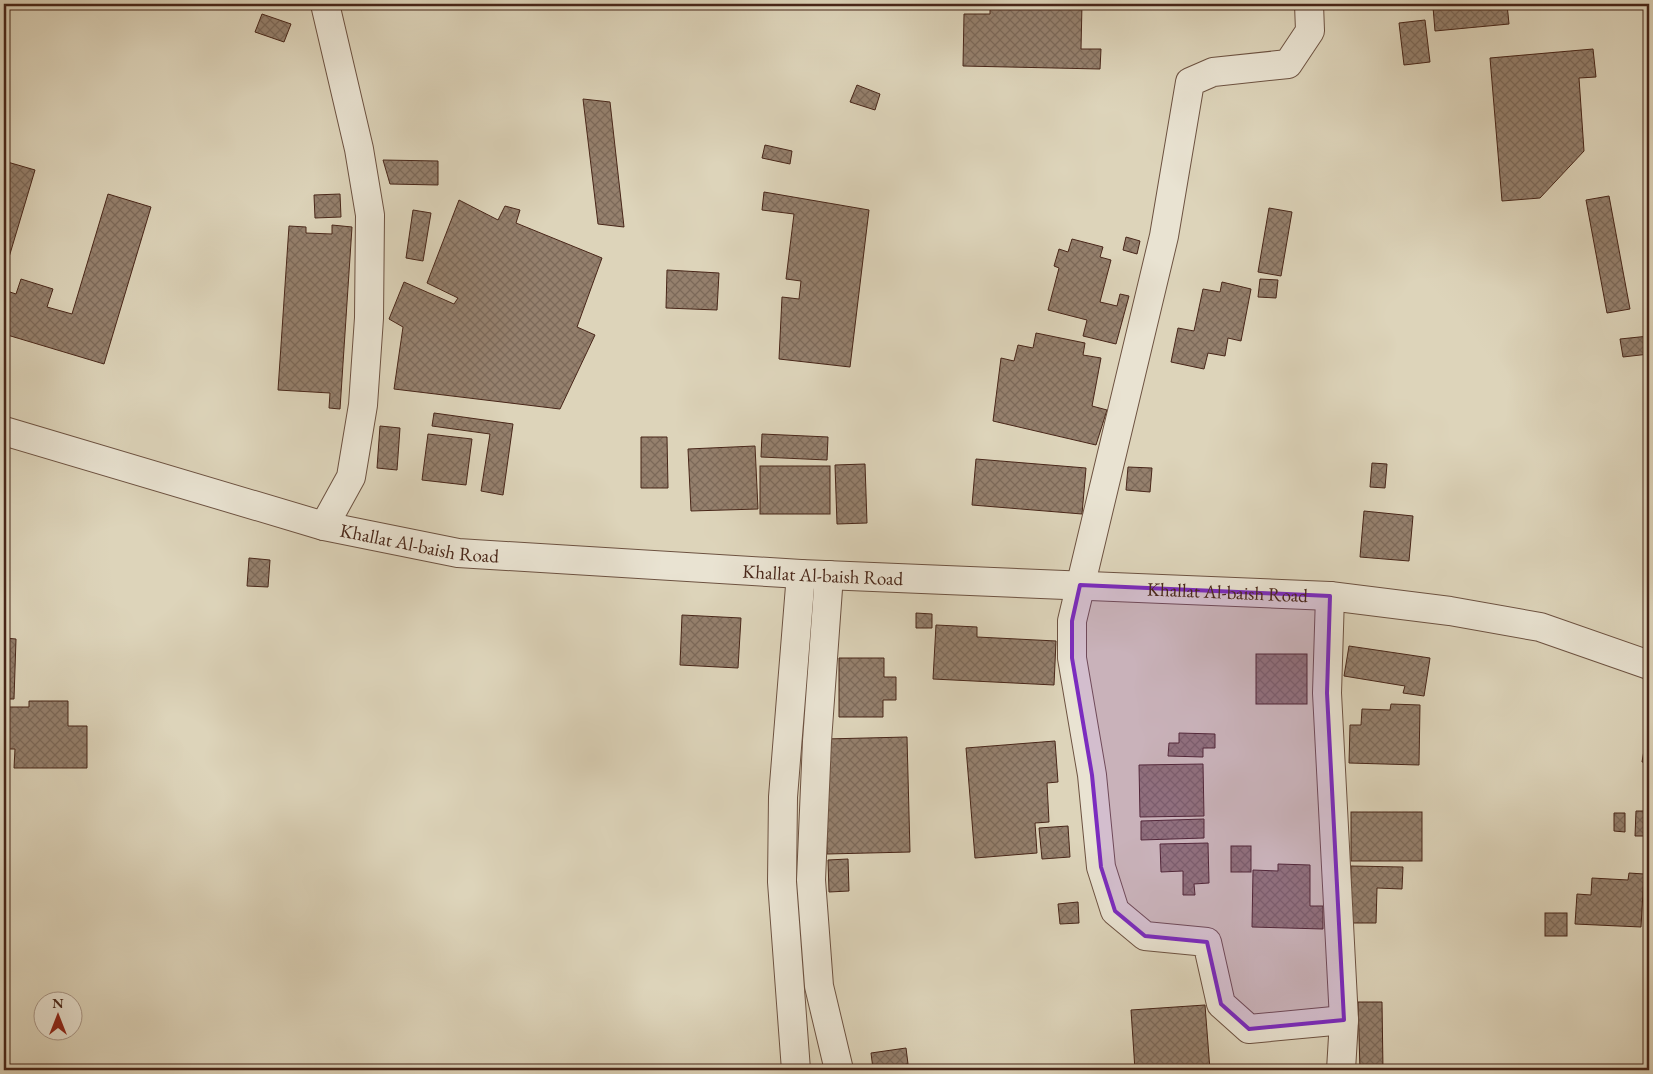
<svg xmlns="http://www.w3.org/2000/svg" width="1653" height="1074" viewBox="0 0 1653 1074" font-family="'EB Garamond',serif">
	<defs>
		<pattern id="building-cross-hatch" width="8" height="8" patternUnits="userSpaceOnUse" patternTransform="scale(1.25)"><rect width="8" height="8" fill="#95806d"/><path d="M0 0l8 8M0 8l8-8" fill="none" stroke="#7c6959"/></pattern>
	</defs>
	<rect width="100%" height="100%" fill="#ddd4ba"/>
	<filter id="stains"><feTurbulence type="fractalNoise" baseFrequency=".004" numOctaves="4"/><feColorMatrix values="0 0 0 0 .2 0 0 0 0 .09 0 0 0 0 .02 0 0 0 .5 -.17"/></filter>
	<radialGradient id="worn" r=".72"><stop offset=".6" stop-color="#630" stop-opacity="0"/><stop offset="1" stop-color="#630" stop-opacity=".3"/></radialGradient>
	<g fill="url(#building-cross-hatch)" stroke="#482619">
		<polygon points="990,4 1082,4 1081,49 1101,49 1100,69 963,66 964,14 990,14"/>
		<polygon points="1446,4 1507,4 1509,24 1435,31 1433,7"/>
		<polygon points="262,14 291,24 284,42 255,32"/>
		<polygon points="1425,20 1430,62 1404,65 1399,23"/>
		<polygon points="1593,49 1596,77 1579,78 1584,151 1540,198 1502,201 1490,58"/>
		<polygon points="857,85 880,94 875,110 850,102"/>
		<polygon points="583,99 610,102 624,227 598,224"/>
		<polygon points="765,145 792,151 790,164 762,158"/>
		<polygon points="383,160 438,161 438,185 390,184"/>
		<polygon points="4,161 35,170 4,274"/>
		<polygon points="764,192 869,210 850,367 779,359 782,297 799,299 801,281 786,279 794,214 762,210"/>
		<polygon points="108,194 151,207 104,364 4,334 4,290 16,294 21,279 53,289 47,307 72,314"/>
		<polygon points="340,194 341,217 315,218 314,195"/>
		<polygon points="1609,196 1630,309 1607,313 1586,200"/>
		<polygon points="459,200 498,220 505,206 520,210 516,223 602,258 577,327 595,335 560,409 394,389 403,327 389,319 404,282 454,304 458,298 427,283"/>
		<polygon points="1269,208 1292,212 1281,276 1258,272"/>
		<polygon points="413,210 431,213 423,261 406,258"/>
		<polygon points="332,225 352,227 340,409 329,408 330,393 278,390 289,226 306,227 306,233 332,234"/>
		<polygon points="1126,237 1140,241 1137,254 1123,250"/>
		<polygon points="1072,239 1103,247 1100,257 1111,260 1100,302 1117,306 1120,294 1129,296 1116,344 1083,336 1087,320 1048,310 1059,268 1054,266 1059,249 1068,252"/>
		<polygon points="667,270 719,273 717,310 666,308"/>
		<polygon points="1260,279 1278,280 1276,298 1258,297"/>
		<polygon points="1222,282 1251,289 1241,341 1228,338 1225,356 1208,353 1204,369 1171,362 1178,328 1194,331 1203,289 1220,292"/>
		<polygon points="1036,333 1085,343 1083,355 1101,358 1092,406 1107,410 1096,445 993,421 1001,358 1014,361 1018,345 1033,348"/>
		<polygon points="1649,336 1649,354 1623,357 1620,339"/>
		<polygon points="434,413 513,424 503,495 481,491 490,434 432,426"/>
		<polygon points="380,426 400,428 397,470 377,468"/>
		<polygon points="428,434 472,439 466,485 422,480"/>
		<polygon points="762,434 828,437 827,460 761,457"/>
		<polygon points="641,437 667,437 668,488 641,488"/>
		<polygon points="755,446 758,509 691,511 688,449"/>
		<polygon points="976,459 1086,468 1082,514 972,505"/>
		<polygon points="1372,463 1387,464 1385,488 1370,487"/>
		<polygon points="865,464 867,523 837,524 835,465"/>
		<rect x="760" y="466" width="70" height="48"/>
		<polygon points="1128,467 1152,468 1150,492 1126,490"/>
		<polygon points="1364,511 1413,516 1409,561 1360,557"/>
		<polygon points="249,558 270,560 268,587 247,586"/>
		<polygon points="916,613 932,614 932,628 916,628"/>
		<polygon points="682,615 741,618 738,668 680,665"/>
		<polygon points="936,625 977,627 977,637 1056,641 1054,685 933,679"/>
		<polygon points="4,638 16,639 14,699 4,699"/>
		<polygon points="1349,646 1430,658 1424,696 1403,693 1405,686 1344,676"/>
		<rect x="1256" y="654" width="51" height="50"/>
		<polygon points="839,658 884,658 884,677 896,677 896,700 883,700 883,717 839,717"/>
		<polygon points="29,701 68,701 68,726 87,726 87,768 14,768 15,749 5,749 5,707 29,707"/>
		<polygon points="1391,704 1420,705 1419,765 1349,763 1350,725 1361,725 1362,709 1390,710"/>
		<polygon points="1649,721 1649,763 1642,762"/>
		<polygon points="1179,733 1215,734 1215,748 1203,748 1203,757 1168,756 1169,743 1179,743"/>
		<polygon points="907,737 910,852 827,854 825,739"/>
		<polygon points="1055,741 1058,782 1047,783 1049,822 1035,823 1037,853 975,858 966,748"/>
		<polygon points="1203,764 1204,816 1140,817 1139,765"/>
		<polygon points="1636,811 1649,811 1649,836 1635,836"/>
		<rect x="1351" y="812" width="71" height="49"/>
		<polygon points="1614,813 1625,813 1625,832 1614,831"/>
		<polygon points="1204,819 1204,838 1141,840 1141,821"/>
		<polygon points="1068,826 1070,857 1042,859 1039,828"/>
		<polygon points="1208,843 1209,883 1194,884 1195,895 1183,895 1183,871 1161,872 1160,844"/>
		<rect x="1231" y="846" width="20" height="26"/>
		<polygon points="848,859 849,891 829,892 828,860"/>
		<polygon points="1278,864 1310,865 1310,906 1323,906 1323,929 1252,927 1253,870 1278,871"/>
		<polygon points="1351,866 1403,867 1402,889 1377,888 1376,923 1350,923"/>
		<polygon points="1629,873 1644,874 1641,927 1575,924 1577,894 1591,895 1592,878 1628,880"/>
		<polygon points="1078,902 1079,923 1060,924 1058,904"/>
		<rect x="1545" y="913" width="22" height="23"/>
		<polygon points="1358,1002 1382,1002 1383,1070 1360,1070"/>
		<polygon points="1205,1005 1210,1070 1135,1070 1131,1010"/>
		<polygon points="906,1048 908,1064 873,1069 871,1053"/>
	</g>
	<g fill="none" stroke-linecap="round" stroke-linejoin="round">
		<defs>
			<g id="minor">
				<polyline points="1309,4 1310,31 1288,64 1213,72 1190,82 1164,236 1072,621 1072,658 1092,775 1101,867 1115,911 1145,936 1207,942 1221,1004 1249,1029 1344,1020"/>
				<polyline points="324,526 351,477 363,405 369,318 370,215 359,149 325,4"/>
				<polyline points="829,575 817,741 811,880 819,986 839,1070"/>
				<polyline points="1330,596 1327,693 1344,1020 1341,1070"/>
				<polyline points="796,1070 782,882 783,797 801,574"/>
			</g>
			<g id="tertiary">
				<path id="s1" d="M4,431l320,95 134,27 343,21 529,22 120,15 90,16 109,38"/>
			</g>
		</defs>
		<use href="#minor" stroke="#6d5241" stroke-width="30"/>
		<use href="#tertiary" stroke="#6d5241" stroke-width="30"/>
		<use href="#minor" stroke="#e9e3d2" stroke-width="28"/>
		<use href="#tertiary" stroke="#e9e3d2" stroke-width="28"/>
	</g>
	<path fill="#7b2cbf" fill-opacity="0.2" stroke="#7b2cbf" stroke-width="4" stroke-linejoin="round" d="M1080,585l250,11 -3,97 17,327 -95,9 -28,-25 -14,-62 -62,-6 -30,-25 -14,-44 -9,-92 -20,-117v-37z"/>
	<g text-anchor="middle" stroke-width="5" stroke-linejoin="round" paint-order="stroke">
		<g font-size="19" fill="#482619" stroke="#e9e3d2">
			<text dy="7" stroke="none"><textPath href="#s1" startOffset="431">Khallat Al-baish Road</textPath></text>
			<text dy="7" stroke="none"><textPath href="#s1" startOffset="836">Khallat Al-baish Road</textPath></text>
			<text dy="7" stroke="none"><textPath href="#s1" startOffset="1241">Khallat Al-baish Road</textPath></text>
		</g>
	</g>
	<rect width="1653" height="1074" fill="none" stroke="#ddd4ba" stroke-width="20"/>
	<rect x="5" y="5" width="1643" height="1064" fill="none" stroke="#482619" stroke-width="2.5"/>
	<rect x="10" y="10" width="1633" height="1054" fill="none" stroke="#482619"/>
	<g transform="translate(58 1016)"><circle r="24" fill="#e9e3d2" stroke="#a99788"/>
	<path d="M0-4L9 19L0 12L-9 19Z" fill="#8f2418"/>
	<text y="-8" font-size="14" font-weight="bold" text-anchor="middle" fill="#482619">N</text>
	</g>
	<rect width="100%" height="100%" filter="url(#stains)"/>
	<rect width="100%" height="100%" fill="url(#worn)"/>
</svg>
